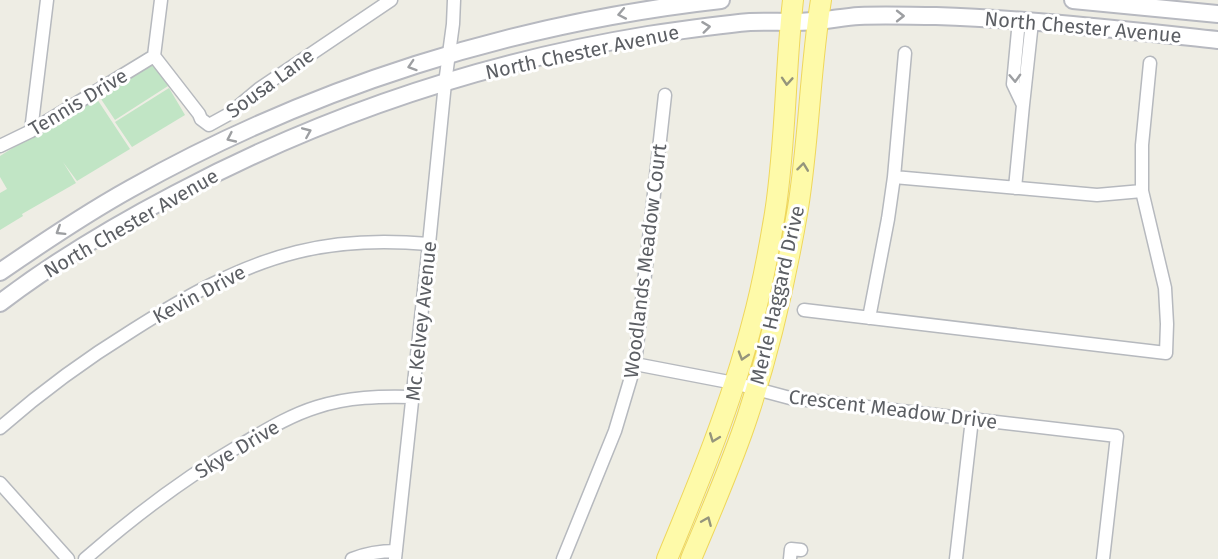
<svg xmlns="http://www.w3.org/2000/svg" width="1218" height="559" font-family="'Fira Sans',sans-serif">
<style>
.green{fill:#c1e5c5}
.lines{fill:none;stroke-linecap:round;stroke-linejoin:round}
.street-casing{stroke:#b6b9be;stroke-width:15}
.secondary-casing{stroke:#b7b9c0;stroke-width:20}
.primary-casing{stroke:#efd75c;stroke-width:22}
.street{stroke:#fff;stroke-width:12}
.secondary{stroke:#fff;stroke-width:16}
.primary{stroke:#fefaa9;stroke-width:20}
.oneway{stroke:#9d9fa2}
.oneway2{stroke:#95957c}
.labels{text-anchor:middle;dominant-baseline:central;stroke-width:6;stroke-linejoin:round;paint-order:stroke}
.street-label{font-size:20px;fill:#5c5f64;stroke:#fff}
</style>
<rect width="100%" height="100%" fill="#eeede4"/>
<path class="green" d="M 154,60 L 168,86 L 115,120 L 97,93 Z
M 169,88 L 185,115 L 132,147 L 115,122 Z
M 95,96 L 130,149 L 77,181 L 63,162 L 76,183 L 22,214 L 23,216 L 0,230 L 0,193 L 7,189 L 0,177 L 0,156 Z"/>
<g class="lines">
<g class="street-casing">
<path id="street" d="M 161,0 L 154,56 L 199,114 L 201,119 L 209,125 L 229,114 L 259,89 L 391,0
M 1019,20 L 1013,84 L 1023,105 L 1032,22
M 31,131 L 47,0
M 0,146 L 31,131 L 154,56
M 894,177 L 1097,195 L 1142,191
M 1015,188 L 1023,105
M 804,310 L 1166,353 L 1167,324 L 1165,288 L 1142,191 L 1142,145 L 1150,63
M 869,318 L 888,219 L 894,177 L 905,53
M 635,364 L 734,383 L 790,398 L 1117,436 L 1103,559
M 0,428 C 41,392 86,359 133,330 C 185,297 237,267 297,252 C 340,241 385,240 429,244
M 0,483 L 68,559
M 85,559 C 134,516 187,476 244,443 C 268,429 291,415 317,407 C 348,397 380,396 413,397
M 352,559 C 367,553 380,551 396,551
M 395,559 L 429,244 L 445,83 L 453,24 L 454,0
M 563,559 L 615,431 L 635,364 L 665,95
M 790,559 L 791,549 L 801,550
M 956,559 L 972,419"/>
</g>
<g class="secondary-casing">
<path id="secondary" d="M 1073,0 L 1218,14
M 0,272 C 42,243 85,214 130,189 C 311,87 514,23 721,0
M 0,303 C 55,261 114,226 175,194 C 322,116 483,62 648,35 C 682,30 716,25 750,22 C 771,21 793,23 814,21 C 829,20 844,17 859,16 C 885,15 911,16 936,16 C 1030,19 1124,30 1218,40"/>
</g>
<g class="primary-casing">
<path id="primary" d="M 667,559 C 699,482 731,405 752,324 C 762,288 769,250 775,213 C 786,142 785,71 793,0
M 691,559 C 711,511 732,464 748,415 C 770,348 786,278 798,208 C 809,139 810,69 821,0"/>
</g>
<use href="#street" class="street"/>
<use href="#secondary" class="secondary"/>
<use href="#primary" class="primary"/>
</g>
<defs><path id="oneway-chevron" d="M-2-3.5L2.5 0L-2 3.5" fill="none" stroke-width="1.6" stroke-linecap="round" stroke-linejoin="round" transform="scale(1.5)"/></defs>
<g class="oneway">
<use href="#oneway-chevron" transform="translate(622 14) rotate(169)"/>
<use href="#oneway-chevron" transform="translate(900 16)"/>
<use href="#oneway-chevron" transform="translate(706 27) rotate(-7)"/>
<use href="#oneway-chevron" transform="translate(412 66) rotate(162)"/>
<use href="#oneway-chevron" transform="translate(1015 78) rotate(88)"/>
<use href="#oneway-chevron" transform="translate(307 132) rotate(-23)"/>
<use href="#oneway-chevron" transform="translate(231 138) rotate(155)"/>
<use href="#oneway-chevron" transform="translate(60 231) rotate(148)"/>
</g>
<g class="oneway2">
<use href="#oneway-chevron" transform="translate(787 81) rotate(94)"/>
<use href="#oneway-chevron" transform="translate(803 167) rotate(-83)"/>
<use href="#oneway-chevron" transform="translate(743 356) rotate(107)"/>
<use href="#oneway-chevron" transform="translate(714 438) rotate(111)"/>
<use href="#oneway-chevron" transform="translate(707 521) rotate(-67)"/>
</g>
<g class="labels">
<g class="street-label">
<text transform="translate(1083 27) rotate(5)">North Chester Avenue</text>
<text transform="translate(582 52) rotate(-12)">North Chester Avenue</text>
<text transform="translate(270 83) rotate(-36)">Sousa Lane</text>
<text transform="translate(78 102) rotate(-31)">Tennis Drive</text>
<text transform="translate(131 223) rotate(-30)">North Chester Avenue</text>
<text transform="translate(645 261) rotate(-83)">Woodlands Meadow Court</text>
<text transform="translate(199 294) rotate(-28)">Kevin Drive</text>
<text transform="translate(777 295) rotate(-77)">Merle Haggard Drive</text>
<text transform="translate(421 321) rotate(-84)">Mc Kelvey Avenue</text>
<text transform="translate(893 409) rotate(7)">Crescent Meadow Drive</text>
<text transform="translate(237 449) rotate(-31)">Skye Drive</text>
</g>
</g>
</svg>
